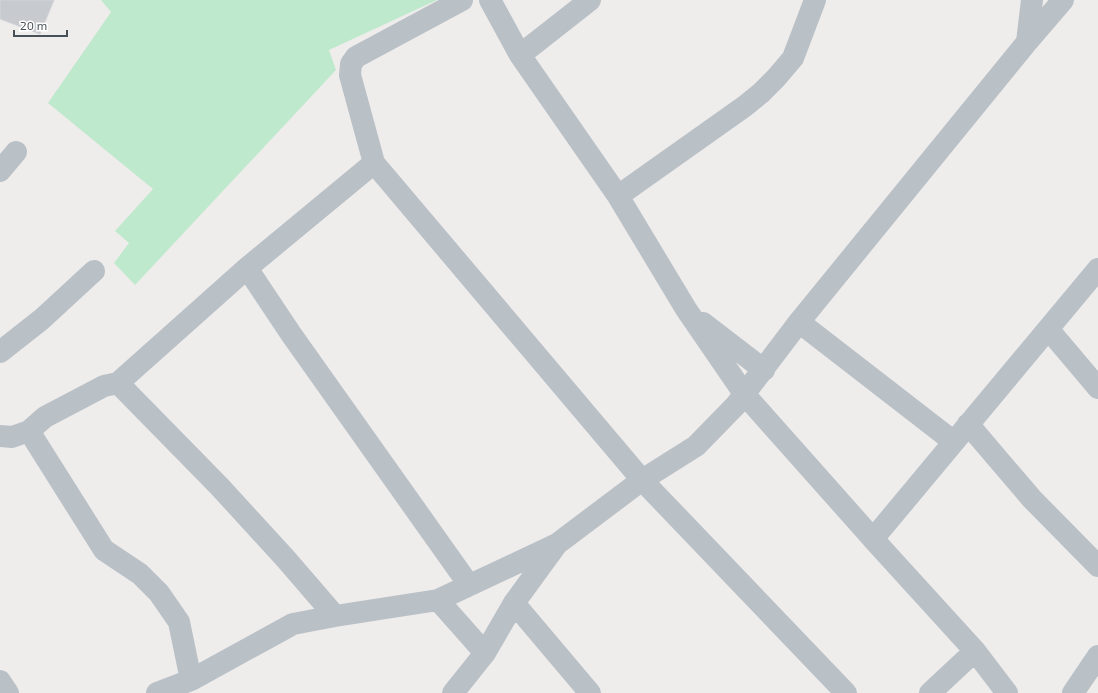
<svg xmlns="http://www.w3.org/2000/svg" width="1098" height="693" font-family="'Exo 2',sans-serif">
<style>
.green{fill:#bee9cc}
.building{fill:#c7cacf;stroke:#d1d3d7}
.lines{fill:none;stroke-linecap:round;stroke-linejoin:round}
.minor{stroke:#b9c1c7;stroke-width:22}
</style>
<rect width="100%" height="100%" fill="#efecec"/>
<path class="green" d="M 101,0 L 437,0 L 329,50 L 336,70 L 135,285 L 114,263 L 129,243 L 115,231 L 153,189 L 48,103 L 111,12 Z"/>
<path class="building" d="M 0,0 L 54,0 L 40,34 L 0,19 Z"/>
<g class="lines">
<path class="minor" d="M 462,0 L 356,57 L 351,64 L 350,75 L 374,163 L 642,480 L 846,693
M 490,0 L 520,55 L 618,196 L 686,309 L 745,395 L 873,539 L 1098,269
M 1027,42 L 1063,0
M 520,55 L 590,0
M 374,163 L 247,268 L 118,383 L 219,486 L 285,558 L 335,616 L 438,600 L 555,545
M 0,171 L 16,152
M 618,196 L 745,106 L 761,93 L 776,78 L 793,58 L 815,0
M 247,268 L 291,334 L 469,585
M 799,322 L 954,442
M 703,323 L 764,370
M 1049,330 L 1098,388
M 0,352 L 42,319 L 94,271
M 968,424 L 1032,499 L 1098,566
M 29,431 L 45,417 L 104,386 L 118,383
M 0,436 L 12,437 L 29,431 L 104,550 L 140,574 L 159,593 L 179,622 L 191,680
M 873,539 L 975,651 L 1007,693
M 438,600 L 485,653
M 514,603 L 590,693
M 0,681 L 8,693
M 157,693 L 191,680 L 293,624 L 335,616
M 453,693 L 485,653 L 514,603 L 557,544 L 642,480 L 696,446 L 736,405 L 799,322 L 1027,42 L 1032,0
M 930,693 L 975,651
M 1073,693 L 1098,656"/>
</g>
<path d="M14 30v6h53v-6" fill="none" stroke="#475157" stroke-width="2"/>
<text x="20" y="30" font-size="12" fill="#475157" stroke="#ffffff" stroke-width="3" paint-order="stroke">20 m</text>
</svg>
